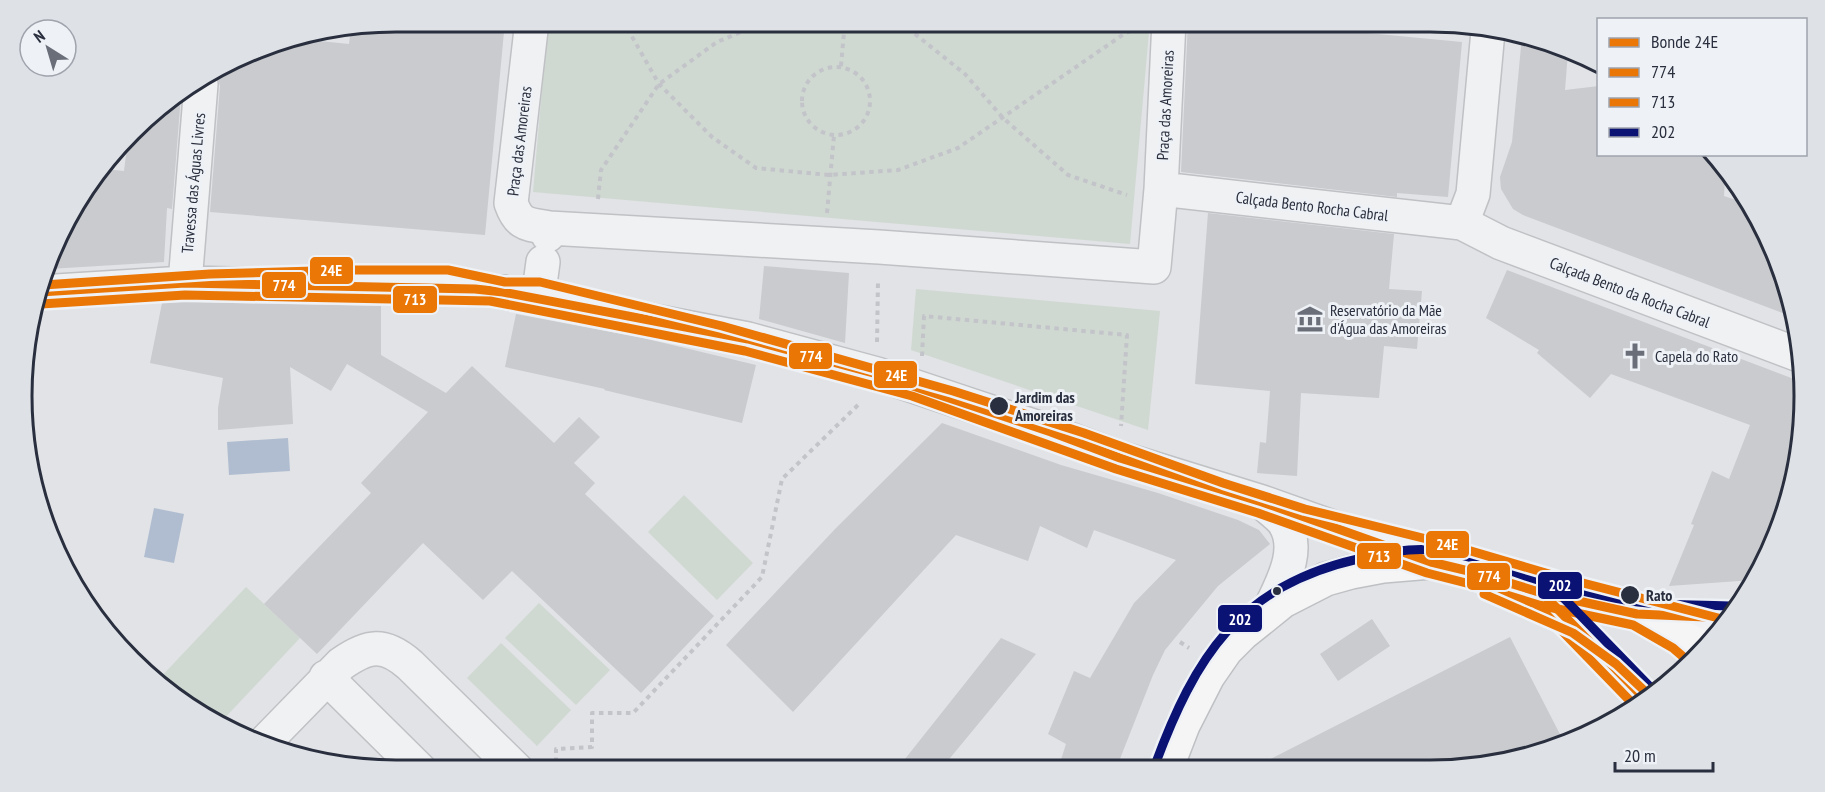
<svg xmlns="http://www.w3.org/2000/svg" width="1825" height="792" font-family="'PT Sans Narrow',sans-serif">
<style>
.green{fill:#d0d9d1}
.water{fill:#b0bdd0}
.building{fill:#c9cbce}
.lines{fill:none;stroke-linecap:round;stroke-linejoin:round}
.minor-casing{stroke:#bfc1c4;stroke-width:36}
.major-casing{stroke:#bec0c3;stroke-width:36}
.path{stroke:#c2c4c9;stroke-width:4;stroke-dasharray:4.5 4.5;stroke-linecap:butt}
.minor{stroke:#f0f1f2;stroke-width:33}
.major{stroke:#f5f5f6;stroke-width:33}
.bus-1-casing{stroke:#eef1f5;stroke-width:14}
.bus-2-casing{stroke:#eef1f5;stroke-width:14}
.bus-3-casing{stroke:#eef1f5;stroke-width:14}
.bus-1{stroke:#ea7606;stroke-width:9}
.bus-2{stroke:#ea7606;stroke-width:9}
.bus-3{stroke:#0a1274;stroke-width:9}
.tram-1-casing{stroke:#eef1f5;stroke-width:14}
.tram-1{stroke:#ea7706;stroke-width:9}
.stop-dot{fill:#292f3e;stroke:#eef1f5;stroke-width:2}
.labels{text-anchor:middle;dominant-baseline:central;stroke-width:6;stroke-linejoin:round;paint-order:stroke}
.street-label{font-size:16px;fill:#292f3e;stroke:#eef1f5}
.poi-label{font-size:16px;fill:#292f3e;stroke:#eef1f5;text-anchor:start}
.stop-label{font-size:16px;font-weight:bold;fill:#292f3e;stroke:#eef1f5;text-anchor:start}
.rim{fill:none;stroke:#292f3e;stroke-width:3}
.line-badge{stroke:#eef1f5;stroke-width:2}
.badge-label{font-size:16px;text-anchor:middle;font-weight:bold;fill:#fff}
</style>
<rect width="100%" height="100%" fill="#e1e3e6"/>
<path class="green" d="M 548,21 L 1150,21 L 1130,244 L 533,192 Z
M 916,289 L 1160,311 L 1148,430 L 911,350 Z
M 684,495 L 753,563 L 717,600 L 648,532 Z
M 246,587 L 300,638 L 221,722 L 167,693 L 157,681 Z
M 539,603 L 610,670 L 576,705 L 505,638 Z
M 501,643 L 571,710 L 537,746 L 467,678 Z"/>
<path class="water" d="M 288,438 L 290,471 L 229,475 L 227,442 Z
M 154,508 L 184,514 L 174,563 L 144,557 Z"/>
<path class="building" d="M 396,21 L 505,21 L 485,235 L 210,212 L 220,86 L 217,75 L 275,41 L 290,38 L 349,44 L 351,28 Z
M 1188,21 L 1241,21 L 1462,42 L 1448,197 L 1397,193 L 1397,197 L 1181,172 Z
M 1522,36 L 1550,41 L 1568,52 L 1565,90 L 1599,86 L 1599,154 L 1707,154 L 1725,178 L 1724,196 L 1745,203 L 1765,230 L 1788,315 L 1523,215 L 1513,209 L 1501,189 L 1500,177 L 1512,142 Z
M 181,95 L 172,209 L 167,208 L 164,262 L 49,269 L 71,208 L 104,169 L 124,171 L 128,140 L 149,114 Z
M 1208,213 L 1394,234 L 1389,289 L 1422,291 L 1417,349 L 1384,346 L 1379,398 L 1301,393 L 1297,476 L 1257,473 L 1260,442 L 1266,443 L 1270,391 L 1195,384 Z
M 764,266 L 849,273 L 845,343 L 759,319 Z
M 1507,270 L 1802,382 L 1784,517 L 1753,580 L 1669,586 L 1694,525 L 1691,524 L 1712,471 L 1729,479 L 1750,425 L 1611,374 L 1590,398 L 1537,353 L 1539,350 L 1486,318 Z
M 185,302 L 381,306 L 381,355 L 446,393 L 472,366 L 554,443 L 579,417 L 600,437 L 574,463 L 595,483 L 585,494 L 714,616 L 641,693 L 512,571 L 483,600 L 423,543 L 317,654 L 264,604 L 371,493 L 361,483 L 428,412 L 347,364 L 331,391 L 290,367 L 293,424 L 218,430 L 218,408 L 223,378 L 150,363 L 162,303 Z
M 516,314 L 643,338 L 756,365 L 742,423 L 604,390 L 605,389 L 505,367 Z
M 942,423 L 1061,465 L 1158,493 L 1238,520 L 1259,530 L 1270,544 L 1218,586 L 1165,650 L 1153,675 L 1116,769 L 1058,769 L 1066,744 L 1048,734 L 1074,671 L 1090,678 L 1134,603 L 1176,560 L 1094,530 L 1087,548 L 1040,526 L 1028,561 L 956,535 L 793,712 L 726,645 L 836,528 Z
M 1372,619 L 1390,646 L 1338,681 L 1320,654 Z
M 1510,637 L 1565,744 L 1478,768 L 1253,768 Z
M 1001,638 L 1036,654 L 941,769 L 897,769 Z"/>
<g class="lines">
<g class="minor-casing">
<path id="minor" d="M 532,21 L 511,203 C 519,226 528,224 549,228 L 548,235
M 1161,189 L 1462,223 L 1501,243 L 1799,355
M 1462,223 L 1473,194 L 1488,31
M 549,228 L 879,247 L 1154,267 L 1161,189 L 1169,21
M 185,283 L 201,84
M 40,292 L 185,283 L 475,289
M 503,292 L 748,339 L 877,374 L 1051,432 L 1120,458 L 1262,502 L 1431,562
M 538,299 L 543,262
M 1262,502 C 1268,508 1277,514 1283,521 C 1303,549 1281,585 1269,611
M 1637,614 L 1728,618
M 326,677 L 421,771
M 263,744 L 341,664 C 368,645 384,642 410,665 L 518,771"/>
</g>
<g class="major-casing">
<path id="major" d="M 1542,593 L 1646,700
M 1166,769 L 1183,725 L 1208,676 L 1226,650 L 1242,634 L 1283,601 L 1326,579 L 1351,572 L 1383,566 L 1431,562 L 1477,573 L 1542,593 L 1637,614 L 1701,647"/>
</g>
<path class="path" d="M 623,21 L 659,84 L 712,137 L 756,168 L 829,175 L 898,170 L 958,148 L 1124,34 L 1137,28
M 863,21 L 910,30 L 965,74 L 1003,118 L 1068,175 L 1127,195
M 841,66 L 845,21
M802 101a34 34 0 1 1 68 0a34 34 0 1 1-68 0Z
M 598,199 L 601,170 L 659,84 L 717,42 L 767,21
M 827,213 L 834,135
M 877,342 L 878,281
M 922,356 L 924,316 L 1127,335 L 1121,426
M 1180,642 L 1189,648
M 556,771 L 556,749 L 592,747 L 592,713 L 633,713 L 762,577 L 782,479 L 859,404"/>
<use href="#minor" class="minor"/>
<use href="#major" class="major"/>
<g class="bus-1-casing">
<path id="bus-1" d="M 40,292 L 185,283 L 475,289 L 503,292 L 748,339 L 877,374 L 1051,432 L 1120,458 L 1262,502 L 1431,562 L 1477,573 L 1542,593 L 1637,614 L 1728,618
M 1535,591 L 1542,593 L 1646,700"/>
</g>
<g class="bus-2-casing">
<path id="bus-2" d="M 41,304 L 185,295 L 490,301 L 745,351 L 912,396 L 1116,469 L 1258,513 L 1427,573 L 1474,585 L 1539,605 L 1633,625 L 1673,648 L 1688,661
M 1532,603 L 1536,604 L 1635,706"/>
</g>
<g class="bus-3-casing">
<path id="bus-3" d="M 1538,579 L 1551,585 L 1655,692
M 1155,765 C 1195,657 1239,586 1358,559 C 1381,554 1408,548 1430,550 C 1472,553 1509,573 1549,583 C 1578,590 1608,598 1638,602 C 1668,606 1698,604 1729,606"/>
</g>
<use href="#bus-1" class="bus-1"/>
<use href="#bus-2" class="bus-2"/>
<use href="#bus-3" class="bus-3"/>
<g class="tram-1-casing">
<path id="tram-1" d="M 43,285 L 210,274 L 349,270 L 448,270 L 505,282 L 540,282 L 722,326 L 953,391 L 1084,433 L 1223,483 L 1305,509 L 1447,544 L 1556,576 L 1726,620
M 1484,594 L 1573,633 L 1616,664 L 1651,697"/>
</g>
<use href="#tram-1" class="tram-1"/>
</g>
<defs>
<g id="museum-bare" transform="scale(2.07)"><path d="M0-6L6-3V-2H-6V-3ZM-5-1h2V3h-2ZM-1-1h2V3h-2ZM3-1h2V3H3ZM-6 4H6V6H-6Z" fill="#696e79" stroke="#eef1f5" stroke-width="2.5" paint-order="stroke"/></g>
<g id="church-bare" transform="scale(2.07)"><path d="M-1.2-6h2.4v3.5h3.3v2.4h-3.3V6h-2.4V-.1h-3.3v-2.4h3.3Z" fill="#696e79" stroke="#eef1f5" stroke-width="2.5" paint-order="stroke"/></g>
</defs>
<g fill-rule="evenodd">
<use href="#museum-bare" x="1310" y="319"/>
<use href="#church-bare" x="1635" y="356"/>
</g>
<g class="stop-dot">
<circle cx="999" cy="406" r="10"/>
<circle cx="1277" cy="591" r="5"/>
<circle cx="1630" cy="595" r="10"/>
</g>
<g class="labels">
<g class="street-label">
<text transform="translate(1165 105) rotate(-87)">Praça das Amoreiras</text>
<text transform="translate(519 141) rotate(-83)">Praça das Amoreiras</text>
<text transform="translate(193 183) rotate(-85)">Travessa das Águas Livres</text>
<text transform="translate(1312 206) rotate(7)">Calçada Bento Rocha Cabral</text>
<text transform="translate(1630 292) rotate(21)">Calçada Bento da Rocha Cabral</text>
</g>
<g class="poi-label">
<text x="1330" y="310">Reservatório da Mãe<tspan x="1330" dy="18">d'Água das Amoreiras</tspan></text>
<text x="1655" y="356">Capela do Rato</text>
</g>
<g class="stop-label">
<text x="1015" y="397">Jardim das<tspan x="1015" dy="18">Amoreiras</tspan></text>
<text x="1646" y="595">Rato</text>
</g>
</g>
<path d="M0 0H1825V792H0ZM396 32H1430A364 364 0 0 1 1794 396V396A364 364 0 0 1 1430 760H396A364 364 0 0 1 32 396V396A364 364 0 0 1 396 32Z" fill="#dee1e6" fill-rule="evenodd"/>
<path class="rim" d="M396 32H1430A364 364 0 0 1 1794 396V396A364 364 0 0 1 1430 760H396A364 364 0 0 1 32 396V396A364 364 0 0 1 396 32Z"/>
<g class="line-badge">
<rect x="309" y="256" width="45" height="29" rx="6" fill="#ea7706"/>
<rect x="261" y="271" width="46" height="28" rx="6" fill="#ea7606"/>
<rect x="392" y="285" width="46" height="29" rx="6" fill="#ea7606"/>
<rect x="788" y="342" width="45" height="28" rx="6" fill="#ea7606"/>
<rect x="873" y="360" width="45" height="29" rx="6" fill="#ea7706"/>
<rect x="1425" y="530" width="45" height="29" rx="6" fill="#ea7706"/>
<rect x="1356" y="542" width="46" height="28" rx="6" fill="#ea7606"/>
<rect x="1466" y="562" width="45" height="29" rx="6" fill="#ea7606"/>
<rect x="1537" y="571" width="46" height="29" rx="6" fill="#0a1274"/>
<rect x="1217" y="604" width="46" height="29" rx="6" fill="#0a1274"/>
</g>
<g class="badge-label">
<text x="331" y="276">24E</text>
<text x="284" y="291">774</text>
<text x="415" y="305">713</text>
<text x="811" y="362">774</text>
<text x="896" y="381">24E</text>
<text x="1447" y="550">24E</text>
<text x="1379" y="562">713</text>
<text x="1489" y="582">774</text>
<text x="1560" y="591">202</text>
<text x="1240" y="625">202</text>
</g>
<rect x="1597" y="18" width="210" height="138" fill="#eef1f5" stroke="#9fa3ac" stroke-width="1.5"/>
<rect x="1609" y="38" width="30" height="9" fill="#ea7706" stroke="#9fa3ac" stroke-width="1.5"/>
<text x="1651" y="48" font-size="18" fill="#292f3e">Bonde 24E</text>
<rect x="1609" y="68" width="30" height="9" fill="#ea7606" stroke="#9fa3ac" stroke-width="1.5"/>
<text x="1651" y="78" font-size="18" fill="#292f3e">774</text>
<rect x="1609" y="98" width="30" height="9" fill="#ea7606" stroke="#9fa3ac" stroke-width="1.5"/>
<text x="1651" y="108" font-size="18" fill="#292f3e">713</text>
<rect x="1609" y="128" width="30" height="9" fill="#0a1274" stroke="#9fa3ac" stroke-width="1.5"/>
<text x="1651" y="138" font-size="18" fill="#292f3e">202</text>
<g transform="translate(48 48) rotate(323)"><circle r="28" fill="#eef1f5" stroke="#9fa3ac" stroke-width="1.5"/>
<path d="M0-4.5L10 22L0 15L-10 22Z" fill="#696e79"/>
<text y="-9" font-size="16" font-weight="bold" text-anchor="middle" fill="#292f3e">N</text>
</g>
<path d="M1615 762v9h98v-9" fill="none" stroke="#292f3e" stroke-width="3"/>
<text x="1624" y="762" font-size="18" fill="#292f3e" stroke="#eef1f5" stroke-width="4.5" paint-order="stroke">20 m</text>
</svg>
